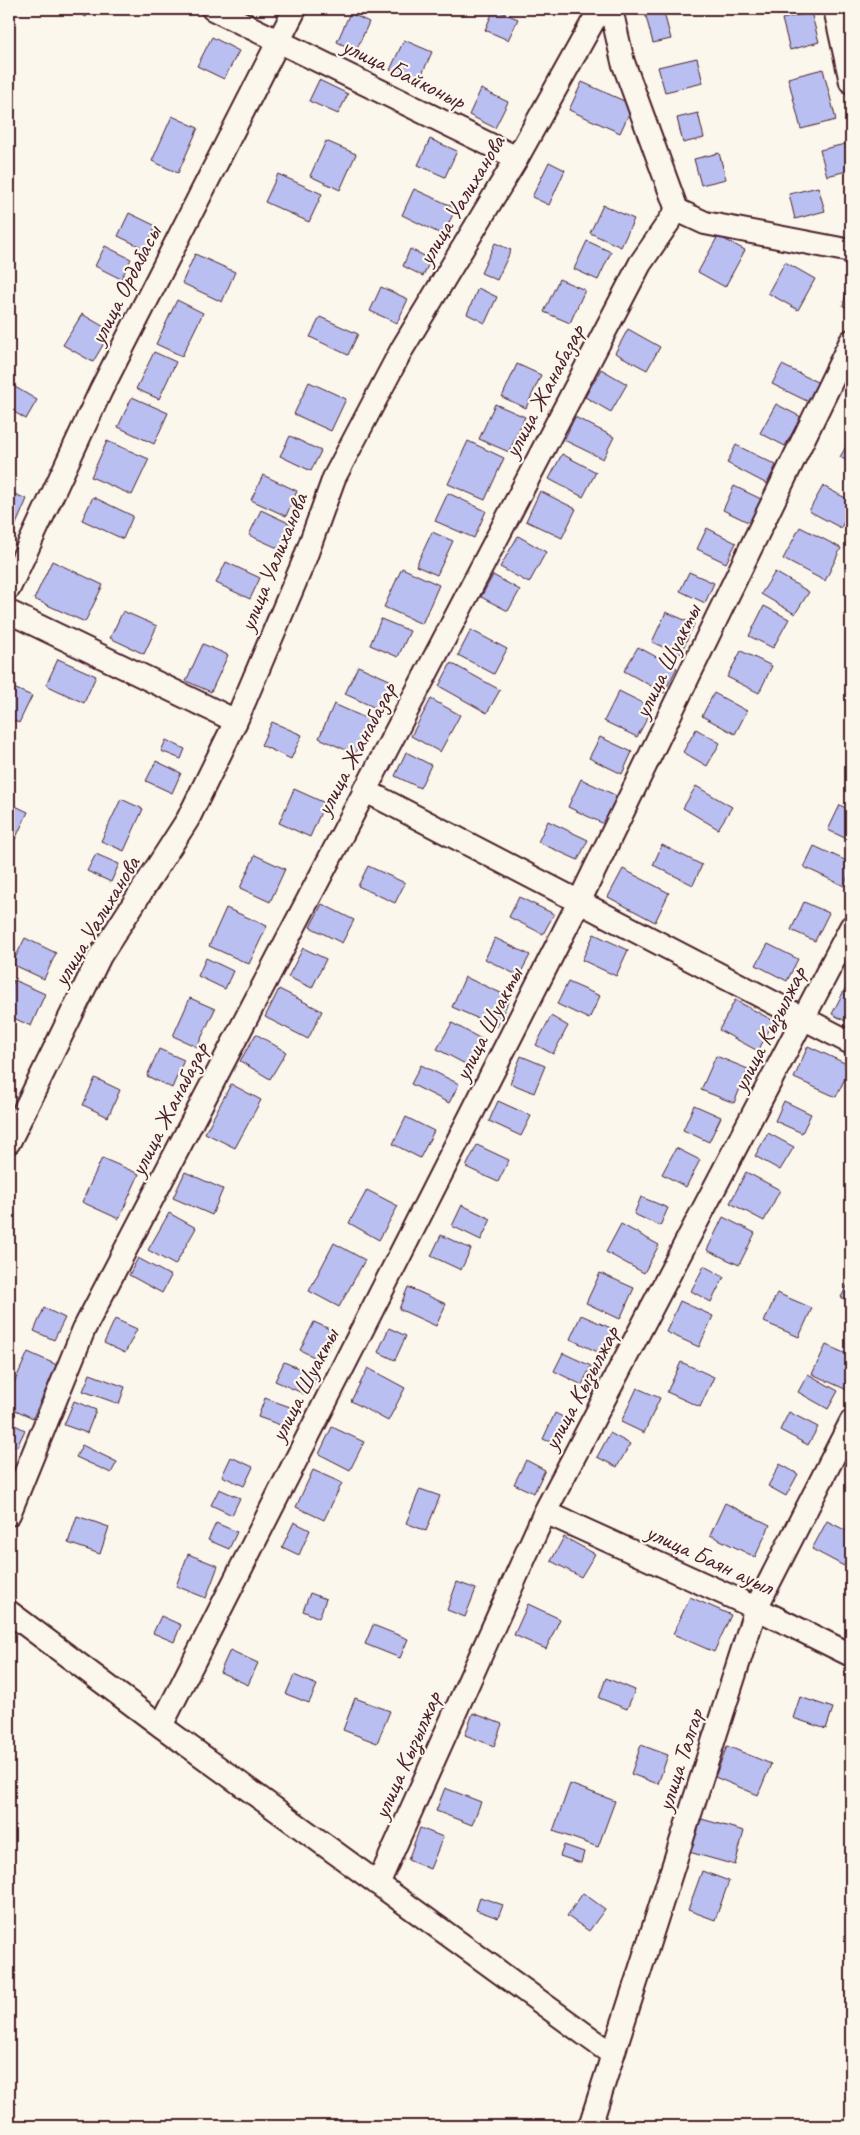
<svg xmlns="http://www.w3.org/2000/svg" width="860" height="2135" font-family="Caveat,sans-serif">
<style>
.building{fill:#b9bff1;stroke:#4a1f2b}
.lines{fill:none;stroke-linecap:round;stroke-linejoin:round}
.street-casing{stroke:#4a1f2b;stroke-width:26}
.street{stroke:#fbf7ec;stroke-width:22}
.labels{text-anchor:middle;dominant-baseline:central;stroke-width:4.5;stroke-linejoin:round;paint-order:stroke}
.street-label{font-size:24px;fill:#4a1f2b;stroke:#fbf7ec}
</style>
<rect width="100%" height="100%" fill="#fbf7ec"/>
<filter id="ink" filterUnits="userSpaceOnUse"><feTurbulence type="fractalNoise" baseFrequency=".02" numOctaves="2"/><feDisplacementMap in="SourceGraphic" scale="10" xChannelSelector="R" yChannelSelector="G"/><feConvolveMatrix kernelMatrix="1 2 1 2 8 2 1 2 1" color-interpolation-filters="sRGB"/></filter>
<g filter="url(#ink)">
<path class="building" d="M 70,9 L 90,9 L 86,17 Z
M 494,9 L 518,19 L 508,40 L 485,30 Z
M 644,9 L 663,9 L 671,39 L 653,43 Z
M 811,12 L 819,42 L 790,50 L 782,19 Z
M 350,13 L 369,22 L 356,51 L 337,42 Z
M 212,37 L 239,51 L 224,79 L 197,66 Z
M 404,40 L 432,52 L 418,83 L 390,70 Z
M 697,58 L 703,83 L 665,92 L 658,67 Z
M 823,69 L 836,120 L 801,129 L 788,78 Z
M 319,80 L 348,94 L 338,114 L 309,101 Z
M 582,82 L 633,105 L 620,133 L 569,110 Z
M 481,89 L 508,102 L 495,128 L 469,115 Z
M 698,113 L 704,138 L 683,143 L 677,118 Z
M 172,116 L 198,128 L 178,173 L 152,161 Z
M 430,139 L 457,151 L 445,177 L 418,165 Z
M 326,141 L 356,154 L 340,190 L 310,176 Z
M 845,144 L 851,170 L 827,176 L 820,150 Z
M 719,153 L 726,179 L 701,185 L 694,159 Z
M 549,162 L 565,170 L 549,205 L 532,197 Z
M 278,174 L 322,194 L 309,222 L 265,202 Z
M 818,187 L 825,211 L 795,219 L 789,194 Z
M 414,189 L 456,208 L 443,235 L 402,215 Z
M 603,205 L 634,219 L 621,247 L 590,233 Z
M 129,213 L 156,226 L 145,249 L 118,236 Z
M 718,236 L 745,250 L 725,287 L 698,272 Z
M 587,241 L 611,252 L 598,280 L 574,269 Z
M 495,243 L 511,250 L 497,280 L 481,273 Z
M 105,246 L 131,259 L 121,279 L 95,266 Z
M 410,249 L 431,259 L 423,276 L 403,266 Z
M 195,254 L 235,272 L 222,302 L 182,283 Z
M 785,262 L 815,279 L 798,310 L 768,293 Z
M 851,274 L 851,308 L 843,306 Z
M 559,279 L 585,290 L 570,323 L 544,312 Z
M 381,287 L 408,299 L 397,323 L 370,311 Z
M 478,288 L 497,297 L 485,323 L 467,314 Z
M 177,300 L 203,313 L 182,356 L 156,344 Z
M 82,314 L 111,331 L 93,362 L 63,345 Z
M 320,317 L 358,334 L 348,355 L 310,337 Z
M 628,329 L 660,347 L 647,370 L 615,353 Z
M 154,352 L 176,362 L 159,399 L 136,389 Z
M 517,364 L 541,375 L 526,408 L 502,397 Z
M 782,365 L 821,384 L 811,403 L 772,384 Z
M 601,369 L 627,384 L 611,412 L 585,397 Z
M 309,382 L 346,399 L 331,431 L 294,414 Z
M 10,384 L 37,400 L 26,419 L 9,409 Z
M 132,397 L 168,413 L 154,444 L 118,427 Z
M 495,404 L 525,417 L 509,452 L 479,439 Z
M 776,404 L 801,417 L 785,446 L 760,433 Z
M 575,417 L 614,437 L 603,459 L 564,440 Z
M 290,436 L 321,451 L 311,471 L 280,456 Z
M 851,438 L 851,463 L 840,457 Z
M 107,441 L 149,459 L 132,495 L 91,477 Z
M 468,441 L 504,458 L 485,500 L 448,484 Z
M 736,445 L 776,465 L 767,484 L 727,463 Z
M 562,454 L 596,472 L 583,497 L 549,479 Z
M 263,475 L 297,491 L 286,516 L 251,500 Z
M 734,486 L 761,499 L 750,523 L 723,510 Z
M 823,486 L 851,501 L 851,508 L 841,528 L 809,511 Z
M 540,491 L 576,509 L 562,538 L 526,521 Z
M 9,492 L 27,499 L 14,529 L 9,527 Z
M 448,493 L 486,511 L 474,538 L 435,521 Z
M 93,497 L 133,516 L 123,539 L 82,520 Z
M 261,510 L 295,526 L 284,551 L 249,535 Z
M 800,527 L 841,548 L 825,581 L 783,559 Z
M 707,528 L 736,543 L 726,563 L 697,549 Z
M 432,532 L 453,541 L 437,575 L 416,566 Z
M 518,536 L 546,552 L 529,583 L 500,567 Z
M 52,561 L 103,585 L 85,622 L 34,599 Z
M 226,562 L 260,578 L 250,599 L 216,583 Z
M 402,568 L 439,585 L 422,624 L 384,607 Z
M 689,572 L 714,583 L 705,603 L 680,591 Z
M 775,572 L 809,592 L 795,614 L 761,594 Z
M 493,575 L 520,590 L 508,611 L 481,597 Z
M 764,606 L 789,619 L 773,648 L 749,636 Z
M 123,611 L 157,626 L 144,654 L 110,638 Z
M 666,612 L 694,624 L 680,655 L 652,642 Z
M 381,619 L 410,631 L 398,657 L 370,645 Z
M 471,630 L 507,649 L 494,674 L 458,655 Z
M 203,644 L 228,655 L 211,692 L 186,681 Z
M 638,647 L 677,668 L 664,693 L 624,671 Z
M 741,651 L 772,666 L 759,693 L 727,677 Z
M 58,659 L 96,676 L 84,703 L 46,685 Z
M 451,663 L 500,690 L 487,713 L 439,686 Z
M 358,666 L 394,682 L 380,710 L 345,694 Z
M 9,686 L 32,696 L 19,723 L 9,718 Z
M 619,691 L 653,708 L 637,737 L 604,721 Z
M 714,693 L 747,711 L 735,734 L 702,716 Z
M 431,699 L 460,715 L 440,752 L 411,736 Z
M 334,704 L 370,720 L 355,754 L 319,738 Z
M 272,722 L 302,735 L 291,759 L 261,745 Z
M 696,729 L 720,743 L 707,766 L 683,752 Z
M 600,737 L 632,752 L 622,774 L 589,758 Z
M 166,740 L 185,749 L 181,759 L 161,751 Z
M 406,752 L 431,765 L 420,788 L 395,776 Z
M 156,761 L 181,773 L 172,793 L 146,781 Z
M 581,779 L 617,796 L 604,824 L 568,807 Z
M 696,786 L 732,807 L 718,829 L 683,808 Z
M 294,789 L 325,803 L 310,837 L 279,823 Z
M 121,799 L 143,809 L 124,851 L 101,841 Z
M 9,803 L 28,812 L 12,846 L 9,844 Z
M 840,805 L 851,811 L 851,841 L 828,830 Z
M 548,821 L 588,840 L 578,860 L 538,842 Z
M 662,845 L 702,865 L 693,885 L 653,865 Z
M 814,846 L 851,863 L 851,869 L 844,886 L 804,867 Z
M 96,854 L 119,864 L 111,882 L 87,871 Z
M 255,855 L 285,869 L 270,902 L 240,888 Z
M 368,866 L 405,883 L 395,903 L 358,886 Z
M 623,869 L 669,893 L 655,922 L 608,897 Z
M 519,897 L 554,914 L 543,934 L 509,917 Z
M 804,902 L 829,913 L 815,941 L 791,930 Z
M 322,904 L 354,920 L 342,943 L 310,927 Z
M 226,908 L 267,926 L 249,964 L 209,946 Z
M 594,934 L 628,950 L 616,976 L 582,960 Z
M 25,938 L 56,953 L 44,979 L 12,964 Z
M 495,938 L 530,955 L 519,976 L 485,959 Z
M 768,944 L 798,959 L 787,981 L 756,965 Z
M 303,948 L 326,959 L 312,988 L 288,977 Z
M 206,958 L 233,971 L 225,989 L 198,976 Z
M 465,977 L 510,997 L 497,1027 L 452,1007 Z
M 851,977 L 851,1024 L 832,1014 Z
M 14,980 L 45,994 L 31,1026 L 9,1016 L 9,991 Z
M 568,982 L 600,996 L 589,1019 L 557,1004 Z
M 279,989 L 322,1011 L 308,1039 L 265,1017 Z
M 190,998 L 215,1009 L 197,1047 L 173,1036 Z
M 735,1000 L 774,1021 L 758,1051 L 719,1030 Z
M 551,1016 L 568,1026 L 553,1054 L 536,1045 Z
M 452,1023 L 485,1041 L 471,1067 L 437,1049 Z
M 256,1034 L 286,1052 L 270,1079 L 240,1061 Z
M 808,1046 L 851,1066 L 836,1097 L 794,1078 Z
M 159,1049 L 184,1060 L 172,1088 L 147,1076 Z
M 521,1056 L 545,1066 L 534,1093 L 510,1083 Z
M 716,1056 L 748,1069 L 734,1103 L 701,1090 Z
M 421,1065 L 459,1084 L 449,1103 L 411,1084 Z
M 95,1078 L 120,1090 L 108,1117 L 83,1105 Z
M 231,1084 L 261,1100 L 235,1148 L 205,1133 Z
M 498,1101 L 531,1116 L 521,1136 L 489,1121 Z
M 784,1101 L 811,1114 L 802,1133 L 775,1121 Z
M 694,1105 L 721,1117 L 709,1142 L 683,1130 Z
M 406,1117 L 434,1131 L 420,1158 L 393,1144 Z
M 768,1133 L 794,1147 L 780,1170 L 755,1156 Z
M 477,1145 L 509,1160 L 498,1182 L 466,1167 Z
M 676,1148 L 700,1160 L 686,1187 L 662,1174 Z
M 102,1158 L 139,1174 L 119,1219 L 82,1202 Z
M 185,1172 L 223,1189 L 212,1215 L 173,1198 Z
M 746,1172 L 780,1190 L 764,1221 L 730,1203 Z
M 367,1190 L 398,1206 L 379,1240 L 349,1223 Z
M 641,1197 L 668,1208 L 660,1226 L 634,1214 Z
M 462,1205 L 491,1219 L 481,1240 L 452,1226 Z
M 169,1213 L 196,1228 L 175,1265 L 148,1250 Z
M 723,1217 L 755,1233 L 739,1265 L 707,1250 Z
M 621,1224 L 659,1245 L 644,1273 L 606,1252 Z
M 441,1235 L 471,1249 L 461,1270 L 431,1256 Z
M 334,1243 L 365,1260 L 339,1307 L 309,1291 Z
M 138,1258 L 171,1276 L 162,1293 L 129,1275 Z
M 704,1266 L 724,1277 L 711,1302 L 691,1291 Z
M 600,1273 L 634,1288 L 620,1319 L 586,1303 Z
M 851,1279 L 851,1303 L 841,1297 Z
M 408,1287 L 446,1304 L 436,1326 L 399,1309 Z
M 777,1293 L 812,1308 L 799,1337 L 764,1322 Z
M 680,1301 L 713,1316 L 699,1347 L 666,1332 Z
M 44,1308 L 65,1318 L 54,1340 L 34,1331 Z
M 581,1315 L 613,1329 L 602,1354 L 570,1339 Z
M 115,1319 L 137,1329 L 125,1353 L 104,1343 Z
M 314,1322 L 336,1332 L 322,1361 L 300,1350 Z
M 389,1328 L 406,1336 L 395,1360 L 378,1352 Z
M 826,1345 L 851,1356 L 851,1381 L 847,1390 L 812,1374 Z
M 28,1352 L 57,1365 L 33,1418 L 9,1407 L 9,1394 Z
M 563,1353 L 591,1366 L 582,1385 L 554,1371 Z
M 284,1362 L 317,1376 L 309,1396 L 275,1381 Z
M 681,1362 L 714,1377 L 700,1407 L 667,1392 Z
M 368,1368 L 405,1388 L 388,1421 L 351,1401 Z
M 90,1374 L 125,1387 L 119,1404 L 83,1391 Z
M 808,1374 L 838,1391 L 828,1409 L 798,1392 Z
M 637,1388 L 660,1398 L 644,1433 L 621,1422 Z
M 265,1398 L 293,1408 L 286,1427 L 258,1417 Z
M 74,1401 L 96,1410 L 87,1433 L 64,1425 Z
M 789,1412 L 818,1427 L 808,1445 L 780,1430 Z
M 555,1413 L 569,1420 L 557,1445 L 543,1439 Z
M 9,1422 L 25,1430 L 17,1447 L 9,1444 Z
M 332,1427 L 364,1442 L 350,1470 L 319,1454 Z
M 610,1433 L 630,1444 L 617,1467 L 597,1457 Z
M 82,1445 L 117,1462 L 111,1473 L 76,1457 Z
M 231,1457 L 253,1467 L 244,1486 L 222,1476 Z
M 526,1460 L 545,1470 L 534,1493 L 514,1484 Z
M 780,1464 L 798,1474 L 786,1496 L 768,1486 Z
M 313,1470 L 342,1483 L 324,1520 L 296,1507 Z
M 219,1489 L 240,1498 L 232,1515 L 211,1505 Z
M 420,1489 L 440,1496 L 426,1531 L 406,1523 Z
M 725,1503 L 770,1525 L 755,1557 L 710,1535 Z
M 77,1516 L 109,1527 L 100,1554 L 68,1543 Z
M 827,1521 L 851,1533 L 851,1553 L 844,1566 L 812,1549 Z
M 294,1522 L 310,1530 L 299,1555 L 282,1547 Z
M 216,1523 L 237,1532 L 229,1549 L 208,1540 Z
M 564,1537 L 595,1554 L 581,1577 L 551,1561 Z
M 188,1554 L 218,1566 L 206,1598 L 176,1586 Z
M 457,1582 L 476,1589 L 465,1617 L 447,1610 Z
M 310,1593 L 326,1599 L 319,1618 L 303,1611 Z
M 690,1597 L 731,1615 L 714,1652 L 673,1634 Z
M 528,1604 L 560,1619 L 546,1649 L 514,1635 Z
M 161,1616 L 181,1625 L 174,1642 L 153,1633 Z
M 373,1625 L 408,1639 L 400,1658 L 365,1644 Z
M 230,1650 L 258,1663 L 248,1685 L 220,1672 Z
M 294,1675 L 317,1685 L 309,1703 L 286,1694 Z
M 606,1678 L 635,1690 L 627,1709 L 599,1698 Z
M 800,1697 L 833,1708 L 826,1729 L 793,1718 Z
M 355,1698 L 390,1711 L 377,1743 L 343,1730 Z
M 473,1713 L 502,1724 L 494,1746 L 465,1735 Z
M 641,1745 L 668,1755 L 658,1784 L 631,1774 Z
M 727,1746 L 771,1764 L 758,1795 L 715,1777 Z
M 570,1784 L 615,1801 L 598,1847 L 553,1831 Z
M 445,1788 L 481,1802 L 472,1825 L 436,1811 Z
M 698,1818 L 744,1831 L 735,1865 L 689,1852 Z
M 420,1828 L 443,1837 L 430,1869 L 408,1860 Z
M 564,1845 L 584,1852 L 581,1863 L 560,1856 Z
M 702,1871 L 729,1881 L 715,1920 L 688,1910 Z
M 583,1893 L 605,1909 L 589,1931 L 567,1916 Z
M 480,1897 L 503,1905 L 498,1918 L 476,1910 Z"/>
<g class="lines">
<g class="street-casing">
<path id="street" d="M 213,9 L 517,158
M 835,9 L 851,82
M 677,210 L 705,223 L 851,251
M 9,588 L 101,390 L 295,9
M 9,612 L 236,721
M 364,790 L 851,1043
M 9,1142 L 100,956 L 188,819 L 236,721 L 304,561 L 334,478 L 402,349 L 517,158 L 600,9
M 545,1512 L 756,1608 L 851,1655
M 9,1514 L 84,1329 L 640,264 L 677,210 L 623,62 L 611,9
M 9,1612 L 161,1726 L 612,2054
M 161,1726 L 579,902 L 851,341
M 378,1884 L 545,1512 L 851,927
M 590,2126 L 756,1608 L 851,1422"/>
</g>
<use href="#street" class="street"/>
</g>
</g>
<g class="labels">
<g class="street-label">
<text transform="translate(404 73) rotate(26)">улица Байконыр</text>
<text transform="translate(461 200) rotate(-59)">улица Уалиханова</text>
<text transform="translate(125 285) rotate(-63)">улица Ордабасы</text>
<text transform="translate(544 391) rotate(-62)">улица Жанабазар</text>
<text transform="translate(273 562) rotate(-68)">улица Уалиханова</text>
<text transform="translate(667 661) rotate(-64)">улица Шуакты</text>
<text transform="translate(356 749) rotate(-62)">улица Жанабазар</text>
<text transform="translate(96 921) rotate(-59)">улица Уалиханова</text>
<text transform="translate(488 1024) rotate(-63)">улица Шуакты</text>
<text transform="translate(769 1029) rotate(-63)">улица Кызылжар</text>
<text transform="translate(169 1109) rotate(-63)">улица Жанабазар</text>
<text transform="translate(304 1385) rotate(-63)">улица Шуакты</text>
<text transform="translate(581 1388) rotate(-62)">улица Кызылжар</text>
<text transform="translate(710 1559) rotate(25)">улица Баян ауыл</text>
<text transform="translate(407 1755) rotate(-66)">улица Кызылжар</text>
<text transform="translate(680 1760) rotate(-72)">улица Талгар</text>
</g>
</g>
<rect width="860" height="2135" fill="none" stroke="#fbf7ec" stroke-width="30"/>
<rect x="15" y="15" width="830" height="2105" fill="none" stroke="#4a1f2b" stroke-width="2" filter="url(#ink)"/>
</svg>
